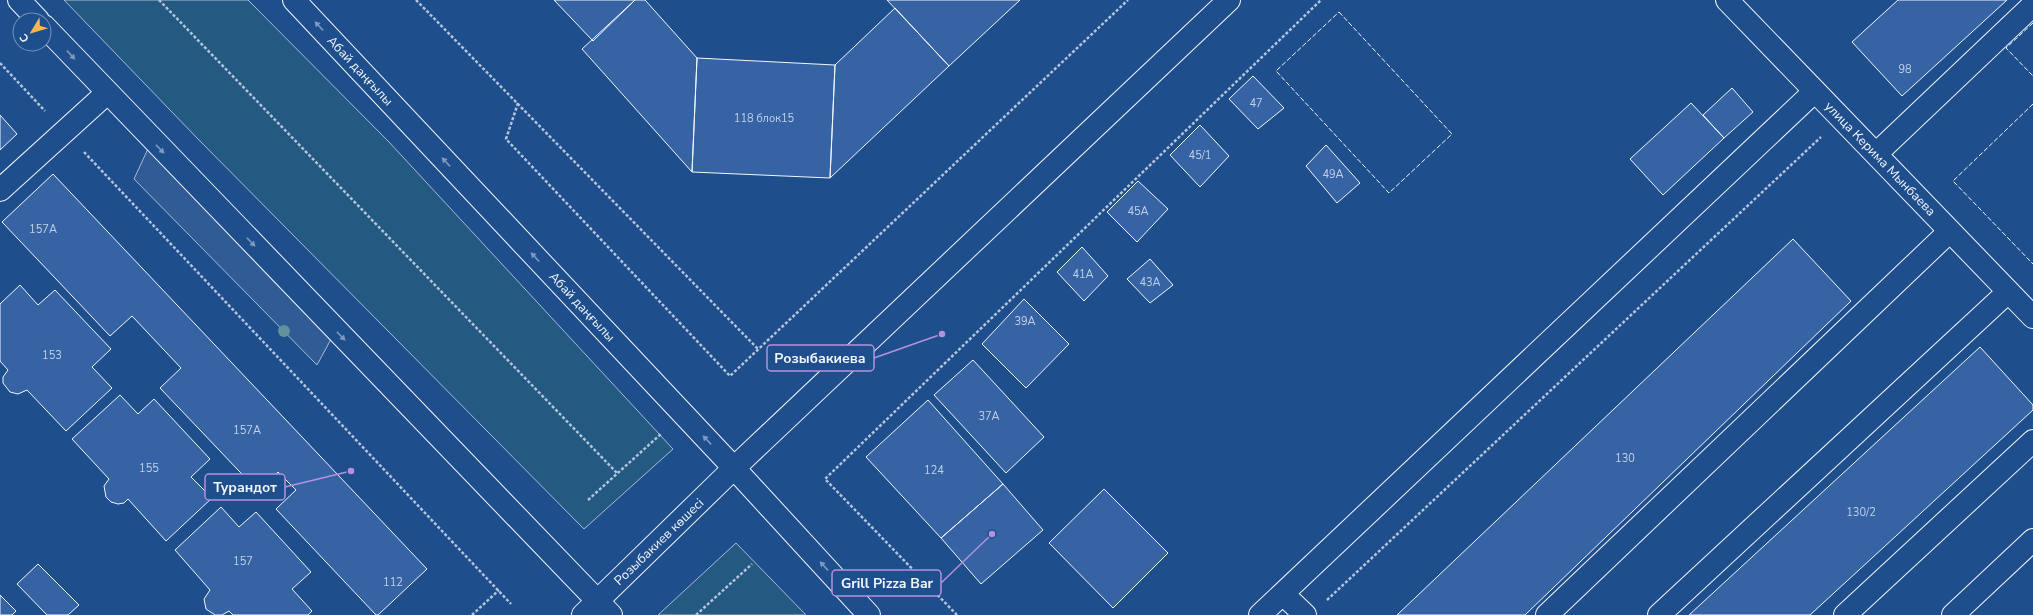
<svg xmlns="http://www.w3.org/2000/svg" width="2033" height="615" font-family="'Nunito Sans',sans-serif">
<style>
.green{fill:#245a82;stroke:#a8bbd7}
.parking{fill:#305b95;stroke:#a8bbd7}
.building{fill:#3563a3;stroke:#f2f6ff}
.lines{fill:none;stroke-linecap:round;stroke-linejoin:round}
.minor-casing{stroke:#f2f6ff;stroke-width:24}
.major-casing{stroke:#f2f6ff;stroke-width:24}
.path{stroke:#b3c4dc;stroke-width:2.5;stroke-dasharray:3 2;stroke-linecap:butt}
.minor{stroke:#1f4e8c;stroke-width:22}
.major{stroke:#1f4e8c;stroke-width:22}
.fence{stroke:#f2f6ff;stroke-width:1;stroke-dasharray:5 2;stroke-linecap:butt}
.tree{fill:#61919a}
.oneway{fill:#7e9ac0}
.labels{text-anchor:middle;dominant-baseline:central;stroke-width:3;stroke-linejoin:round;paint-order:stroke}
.number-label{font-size:11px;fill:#c3d1e8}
.street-label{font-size:13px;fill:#f2f6ff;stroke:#1f4e8c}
.leader{fill:none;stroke:#b691df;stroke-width:1.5}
.callout-dot{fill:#b691df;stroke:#1f4e8c;stroke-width:1.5}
.callout{fill:#1f4e8c;stroke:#b691df;stroke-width:1.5}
.callout-label{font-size:14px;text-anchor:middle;font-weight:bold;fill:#f2f6ff}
</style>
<rect width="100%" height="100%" fill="#1f4e8c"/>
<path class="green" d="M 64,0 L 248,0 L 389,142 L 673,449 L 584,529 L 197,138 Z
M 736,543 L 806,615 L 658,615 Z"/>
<path class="parking" d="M 152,140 L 336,330 L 317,365 L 134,179 Z"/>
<path class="building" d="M 554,0 L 635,0 L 593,41 Z
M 635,0 L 645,0 L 697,58 L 692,172 L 582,49 Z
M 887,0 L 1020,0 L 949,66 Z
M 1898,0 L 2007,0 L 1902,96 L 1852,42 Z
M 895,8 L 949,66 L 830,178 L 835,65 Z
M 697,58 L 835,65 L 830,178 L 692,172 Z
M 1253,76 L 1284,108 L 1258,129 L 1229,99 Z
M 1732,88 L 1753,112 L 1724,138 L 1703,115 Z
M 1691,103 L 1724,138 L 1663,195 L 1630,159 Z
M 0,115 L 17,134 L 0,150 Z
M 1200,125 L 1229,156 L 1200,187 L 1170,155 Z
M 1326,145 L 1360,183 L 1337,203 L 1306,166 Z
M 53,174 L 427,569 L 378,615 L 376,615 L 276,509 L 296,490 L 278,472 L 258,491 L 160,388 L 181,368 L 132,316 L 110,336 L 2,222 Z
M 1138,181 L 1168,209 L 1137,242 L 1107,212 Z
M 1793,239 L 1851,301 L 1525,615 L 1397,615 Z
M 1082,247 L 1108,276 L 1084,301 L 1057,272 Z
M 1150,259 L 1173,285 L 1150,303 L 1127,279 Z
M 20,285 L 38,305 L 55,290 L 111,349 L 92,367 L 112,388 L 66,431 L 27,390 L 18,394 L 10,392 L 3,383 L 3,377 L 8,370 L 0,361 L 0,304 Z
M 1024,299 L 1069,344 L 1026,388 L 982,344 Z
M 1980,347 L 2033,405 L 2033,410 L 1810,615 L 1689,615 Z
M 973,360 L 1044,437 L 1006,473 L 934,395 Z
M 120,395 L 138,414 L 154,399 L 210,459 L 191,477 L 212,498 L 166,541 L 128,499 L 124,503 L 118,504 L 111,502 L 106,497 L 104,486 L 109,479 L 72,439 Z
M 928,400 L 1003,484 L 941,538 L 866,457 Z
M 1003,484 L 1043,530 L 981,584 L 941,538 Z
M 1104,489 L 1168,553 L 1113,608 L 1049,543 Z
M 221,507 L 239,527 L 256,512 L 311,572 L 292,589 L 312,611 L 308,615 L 233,615 L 229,611 L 222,615 L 215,615 L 206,609 L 204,599 L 210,590 L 175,550 Z
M 38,564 L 79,605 L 68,615 L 47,615 L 17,584 Z
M 0,595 L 16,611 L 12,615 L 0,615 Z"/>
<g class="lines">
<g class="minor-casing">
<path id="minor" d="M 1727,0 L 2033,317
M 1876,154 L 2033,5
M 0,190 L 107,93
M 1283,594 L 1305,615
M 1260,615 L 1815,91
M 1547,615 L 1950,231
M 1659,615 L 2008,292
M 1845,615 L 2033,441
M 1953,615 L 2033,540"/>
</g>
<g class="major-casing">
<path id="major" d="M 19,0 L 38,20
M 294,0 L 734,468 L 869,615
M 44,26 L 611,615
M 583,615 L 734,468 L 1229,0"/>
</g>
<path class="path" d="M 159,0 L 617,473
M 416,0 L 759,350
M 0,63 L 45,111
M 518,103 L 506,139 L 730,376 L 1128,0
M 84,152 L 511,604
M 588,500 L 662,433
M 1327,600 L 1821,137
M 472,615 L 499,590
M 696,615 L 752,564
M 957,615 L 825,479 L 1321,0"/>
<use href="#minor" class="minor"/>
<use href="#major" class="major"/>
<path class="fence" d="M 1339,12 L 1452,134 L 1389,193 L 1276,71 Z
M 2033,23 L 2006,48 L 2033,76
M 2033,104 L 1953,181 L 2033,264"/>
</g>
<circle class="tree" cx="284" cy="331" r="6"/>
<defs><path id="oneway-solid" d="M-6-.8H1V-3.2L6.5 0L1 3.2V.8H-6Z"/></defs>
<g class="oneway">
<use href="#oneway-solid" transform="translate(319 26) rotate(-133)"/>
<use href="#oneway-solid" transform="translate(71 55) rotate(47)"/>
<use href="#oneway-solid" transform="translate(160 149) rotate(46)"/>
<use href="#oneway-solid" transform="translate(446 162) rotate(-133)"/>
<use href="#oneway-solid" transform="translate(251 242) rotate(46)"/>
<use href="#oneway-solid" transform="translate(535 257) rotate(-133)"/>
<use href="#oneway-solid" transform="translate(341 336) rotate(46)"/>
<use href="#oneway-solid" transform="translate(707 440) rotate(-133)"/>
<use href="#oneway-solid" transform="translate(824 566) rotate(-133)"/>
</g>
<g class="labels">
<g class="number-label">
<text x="1905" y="69">98</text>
<text x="1256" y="103">47</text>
<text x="764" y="118">118 блок15</text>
<text x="1200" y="155">45/1</text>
<text x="1333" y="174">49А</text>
<text x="1138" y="211">45А</text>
<text x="43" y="229">157А</text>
<text x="1083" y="274">41А</text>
<text x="1150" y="282">43А</text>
<text x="1025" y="321">39А</text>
<text x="52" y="355">153</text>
<text x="989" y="416">37А</text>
<text x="247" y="430">157А</text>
<text x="1625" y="458">130</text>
<text x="149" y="468">155</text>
<text x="934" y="470">124</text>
<text x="1861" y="512">130/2</text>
<text x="243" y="561">157</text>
<text x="393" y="582">112</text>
</g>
<g class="street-label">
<text transform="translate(360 71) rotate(47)">Абай даңғылы</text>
<text transform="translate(1880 159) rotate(46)">улица Керима Мынбаева</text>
<text transform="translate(582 307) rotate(47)">Абай даңғылы</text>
<text transform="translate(659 542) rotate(-44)">Розыбакиев көшесі</text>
</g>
</g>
<path class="leader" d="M942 334L874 358M351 471L285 487M992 534L941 583"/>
<g class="callout-dot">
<circle cx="942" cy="334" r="4"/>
<circle cx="351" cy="471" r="4"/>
<circle cx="992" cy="534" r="4"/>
</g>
<g class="callout">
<rect x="767" y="345" width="107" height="26" rx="4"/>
<rect x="205" y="474" width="80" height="26" rx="4"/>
<rect x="832" y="570" width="109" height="26" rx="4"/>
</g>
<g class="callout-label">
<text x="820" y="363">Розыбакиева</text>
<text x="245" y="492">Турандот</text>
<text x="887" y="588">Grill Pizza Bar</text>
</g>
<g transform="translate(32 32) rotate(232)"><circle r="19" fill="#1f4e8c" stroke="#7391ba"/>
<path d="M0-3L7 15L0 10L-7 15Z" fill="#ffb74d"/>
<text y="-6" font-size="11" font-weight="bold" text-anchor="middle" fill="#f2f6ff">С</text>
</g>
</svg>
